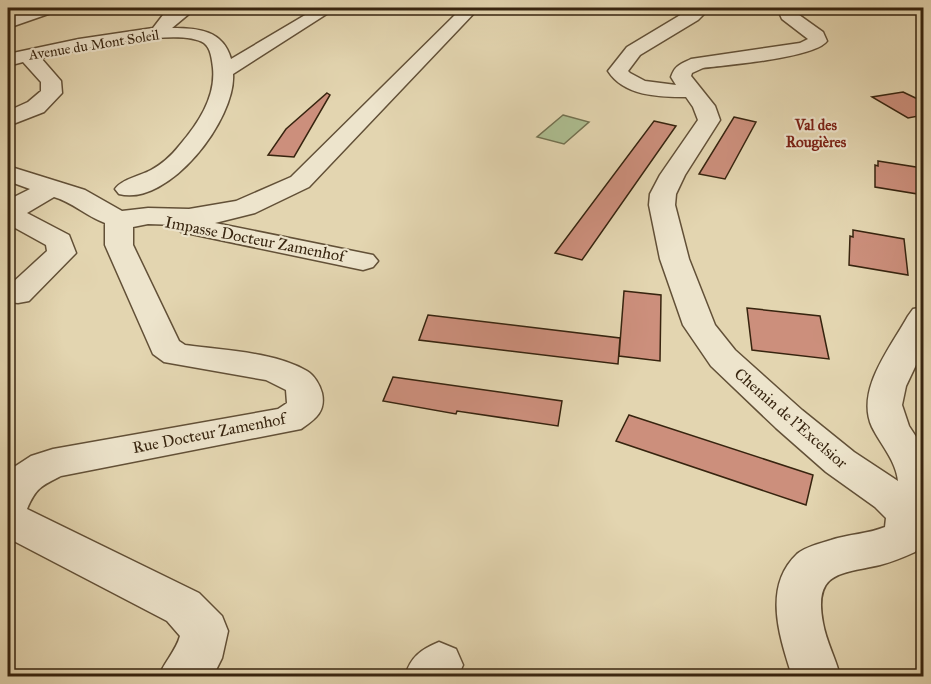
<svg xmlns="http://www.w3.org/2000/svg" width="931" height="684" font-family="'IM FELL Great Primer',serif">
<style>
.green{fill:#adbe91;stroke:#727150;stroke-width:1.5}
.building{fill:#cc8f7c;stroke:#37240f;stroke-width:1.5}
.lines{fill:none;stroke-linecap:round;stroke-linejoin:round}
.minor-casing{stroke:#625037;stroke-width:3}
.minor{fill:#ede4cc;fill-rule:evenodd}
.labels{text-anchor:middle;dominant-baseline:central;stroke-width:4.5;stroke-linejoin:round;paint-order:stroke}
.far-street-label{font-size:14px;fill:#37240f;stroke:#ede4cc}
.far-neighbourhood-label{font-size:15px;font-weight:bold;fill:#7a1f14;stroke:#ede4cc}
.street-label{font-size:16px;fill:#37240f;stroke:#ede4cc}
</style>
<rect width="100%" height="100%" fill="#e3d5b0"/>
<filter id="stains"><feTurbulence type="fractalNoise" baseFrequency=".00333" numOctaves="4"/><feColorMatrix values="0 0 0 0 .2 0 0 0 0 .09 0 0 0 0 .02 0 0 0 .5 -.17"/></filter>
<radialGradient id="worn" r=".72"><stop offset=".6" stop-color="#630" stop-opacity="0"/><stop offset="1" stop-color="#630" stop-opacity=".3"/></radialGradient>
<path class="green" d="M 563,115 L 589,122 L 564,144 L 537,137 Z"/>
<path class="building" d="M 903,92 L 924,102 L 924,115 L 908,118 L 872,97 Z
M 327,93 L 330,95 L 294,157 L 268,155 L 286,129 Z
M 734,117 L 756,122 L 725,179 L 699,174 Z
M 654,121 L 676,126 L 582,260 L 555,253 Z
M 878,161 L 922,168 L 924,195 L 875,187 L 875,165 L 878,166 Z
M 853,230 L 904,239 L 908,275 L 849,265 L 850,236 L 853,237 Z
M 624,291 L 661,295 L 660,361 L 619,356 Z
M 747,308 L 820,316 L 829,359 L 752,350 Z
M 428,315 L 620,338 L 618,364 L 419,340 Z
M 393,377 L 562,401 L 558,426 L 457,411 L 456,414 L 383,401 Z
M 629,415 L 813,475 L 806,505 L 616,441 Z"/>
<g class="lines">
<g class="minor-casing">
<path id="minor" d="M 34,8 L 56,8 L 54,12 L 8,28 L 8,17 Z
M 177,8 L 196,8 L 172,28 C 198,28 223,30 231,59 L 317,8 L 336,8 L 233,74 C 236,119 169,207 119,194 L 115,189 C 122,179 140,176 151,170 C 162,164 171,156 179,146 C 197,125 216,98 213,68 C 212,60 211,48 204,43 C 179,26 72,51 41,58 L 61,81 L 62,93 L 44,112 L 8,126 L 8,111 L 28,102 L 41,91 L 41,82 L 23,62 L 8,66 L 8,54 L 79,39 L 153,28 L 163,15 Z
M 462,8 L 479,8 L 309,187 L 255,213 L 215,223 L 373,255 L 378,261 L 373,267 L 363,270 L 191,234 L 181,232 L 178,225 L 148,224 L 133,227 L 133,245 L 179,341 L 185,345 C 222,350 275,352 307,371 C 314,375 320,385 322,393 C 326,412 315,419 301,429 L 61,476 C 41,486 36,488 27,509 L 199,593 L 222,616 L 228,631 L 222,658 L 213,676 L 159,676 C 164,662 176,651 180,636 L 167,621 L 8,538 L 8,471 L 31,456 L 53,449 L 278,409 L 287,403 L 286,390 L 266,380 L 164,362 L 153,354 L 105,245 L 105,223 C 86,216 72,202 54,197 L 27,213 L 69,235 L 76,253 L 29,301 L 18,303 L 8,302 L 8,284 L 11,284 L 47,251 L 46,245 L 8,224 L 8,200 L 30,189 L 8,181 L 8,166 L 85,190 L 122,211 L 148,208 L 189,209 L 236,201 L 291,177 Z
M 692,8 L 710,8 L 698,20 L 640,55 L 628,71 L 630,73 L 645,81 L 676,85 L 671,77 C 675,65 681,64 691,59 L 800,43 L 808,39 L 782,19 L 777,8 L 793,8 L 795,12 L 823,32 L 827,41 C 815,58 727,65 703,68 L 692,73 L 691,76 L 715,106 L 720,120 L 685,175 L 676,194 L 675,205 L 689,259 L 715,325 L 735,350 L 802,410 L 854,452 L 898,481 C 896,461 881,445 872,427 C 855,390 891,347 908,316 L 913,309 L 924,307 L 924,348 L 906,386 L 902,405 L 909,426 L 924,449 L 924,535 L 915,552 C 904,557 892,562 880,565 C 841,574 813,571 823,623 C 826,641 836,659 840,676 L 792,676 C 780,638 762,587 797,554 C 805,547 821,543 831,540 C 849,534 868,534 885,527 L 886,518 L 875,507 L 826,472 L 776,428 L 711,366 L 683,325 L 660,259 L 649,205 L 650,194 L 660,175 L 698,120 L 693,107 L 686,97 C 658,97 624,96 608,71 L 627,47 Z
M 439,642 L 456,649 L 463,665 L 458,676 L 405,676 C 411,657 420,650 439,642 Z"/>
</g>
<use href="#minor" class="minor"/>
</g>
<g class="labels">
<g class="far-street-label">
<text transform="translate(94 45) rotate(-9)">Avenue du Mont Soleil</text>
</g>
<g class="far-neighbourhood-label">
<text x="816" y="125">Val des<tspan x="816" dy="17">Rougières</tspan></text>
</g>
<g class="street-label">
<text transform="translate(255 239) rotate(11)">Impasse Docteur Zamenhof</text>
<text transform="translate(791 418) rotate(41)">Chemin de l'Excelsior</text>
<text transform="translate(209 433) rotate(-11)">Rue Docteur Zamenhof</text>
</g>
</g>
<rect width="931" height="684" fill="none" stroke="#e3d5b0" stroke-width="30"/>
<rect x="9" y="9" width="913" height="666" fill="none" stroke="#37240f" stroke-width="3"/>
<rect x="15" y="15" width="901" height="654" fill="none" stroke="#37240f" stroke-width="1.5"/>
<rect width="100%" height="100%" filter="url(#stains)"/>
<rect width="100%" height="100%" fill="url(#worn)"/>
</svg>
